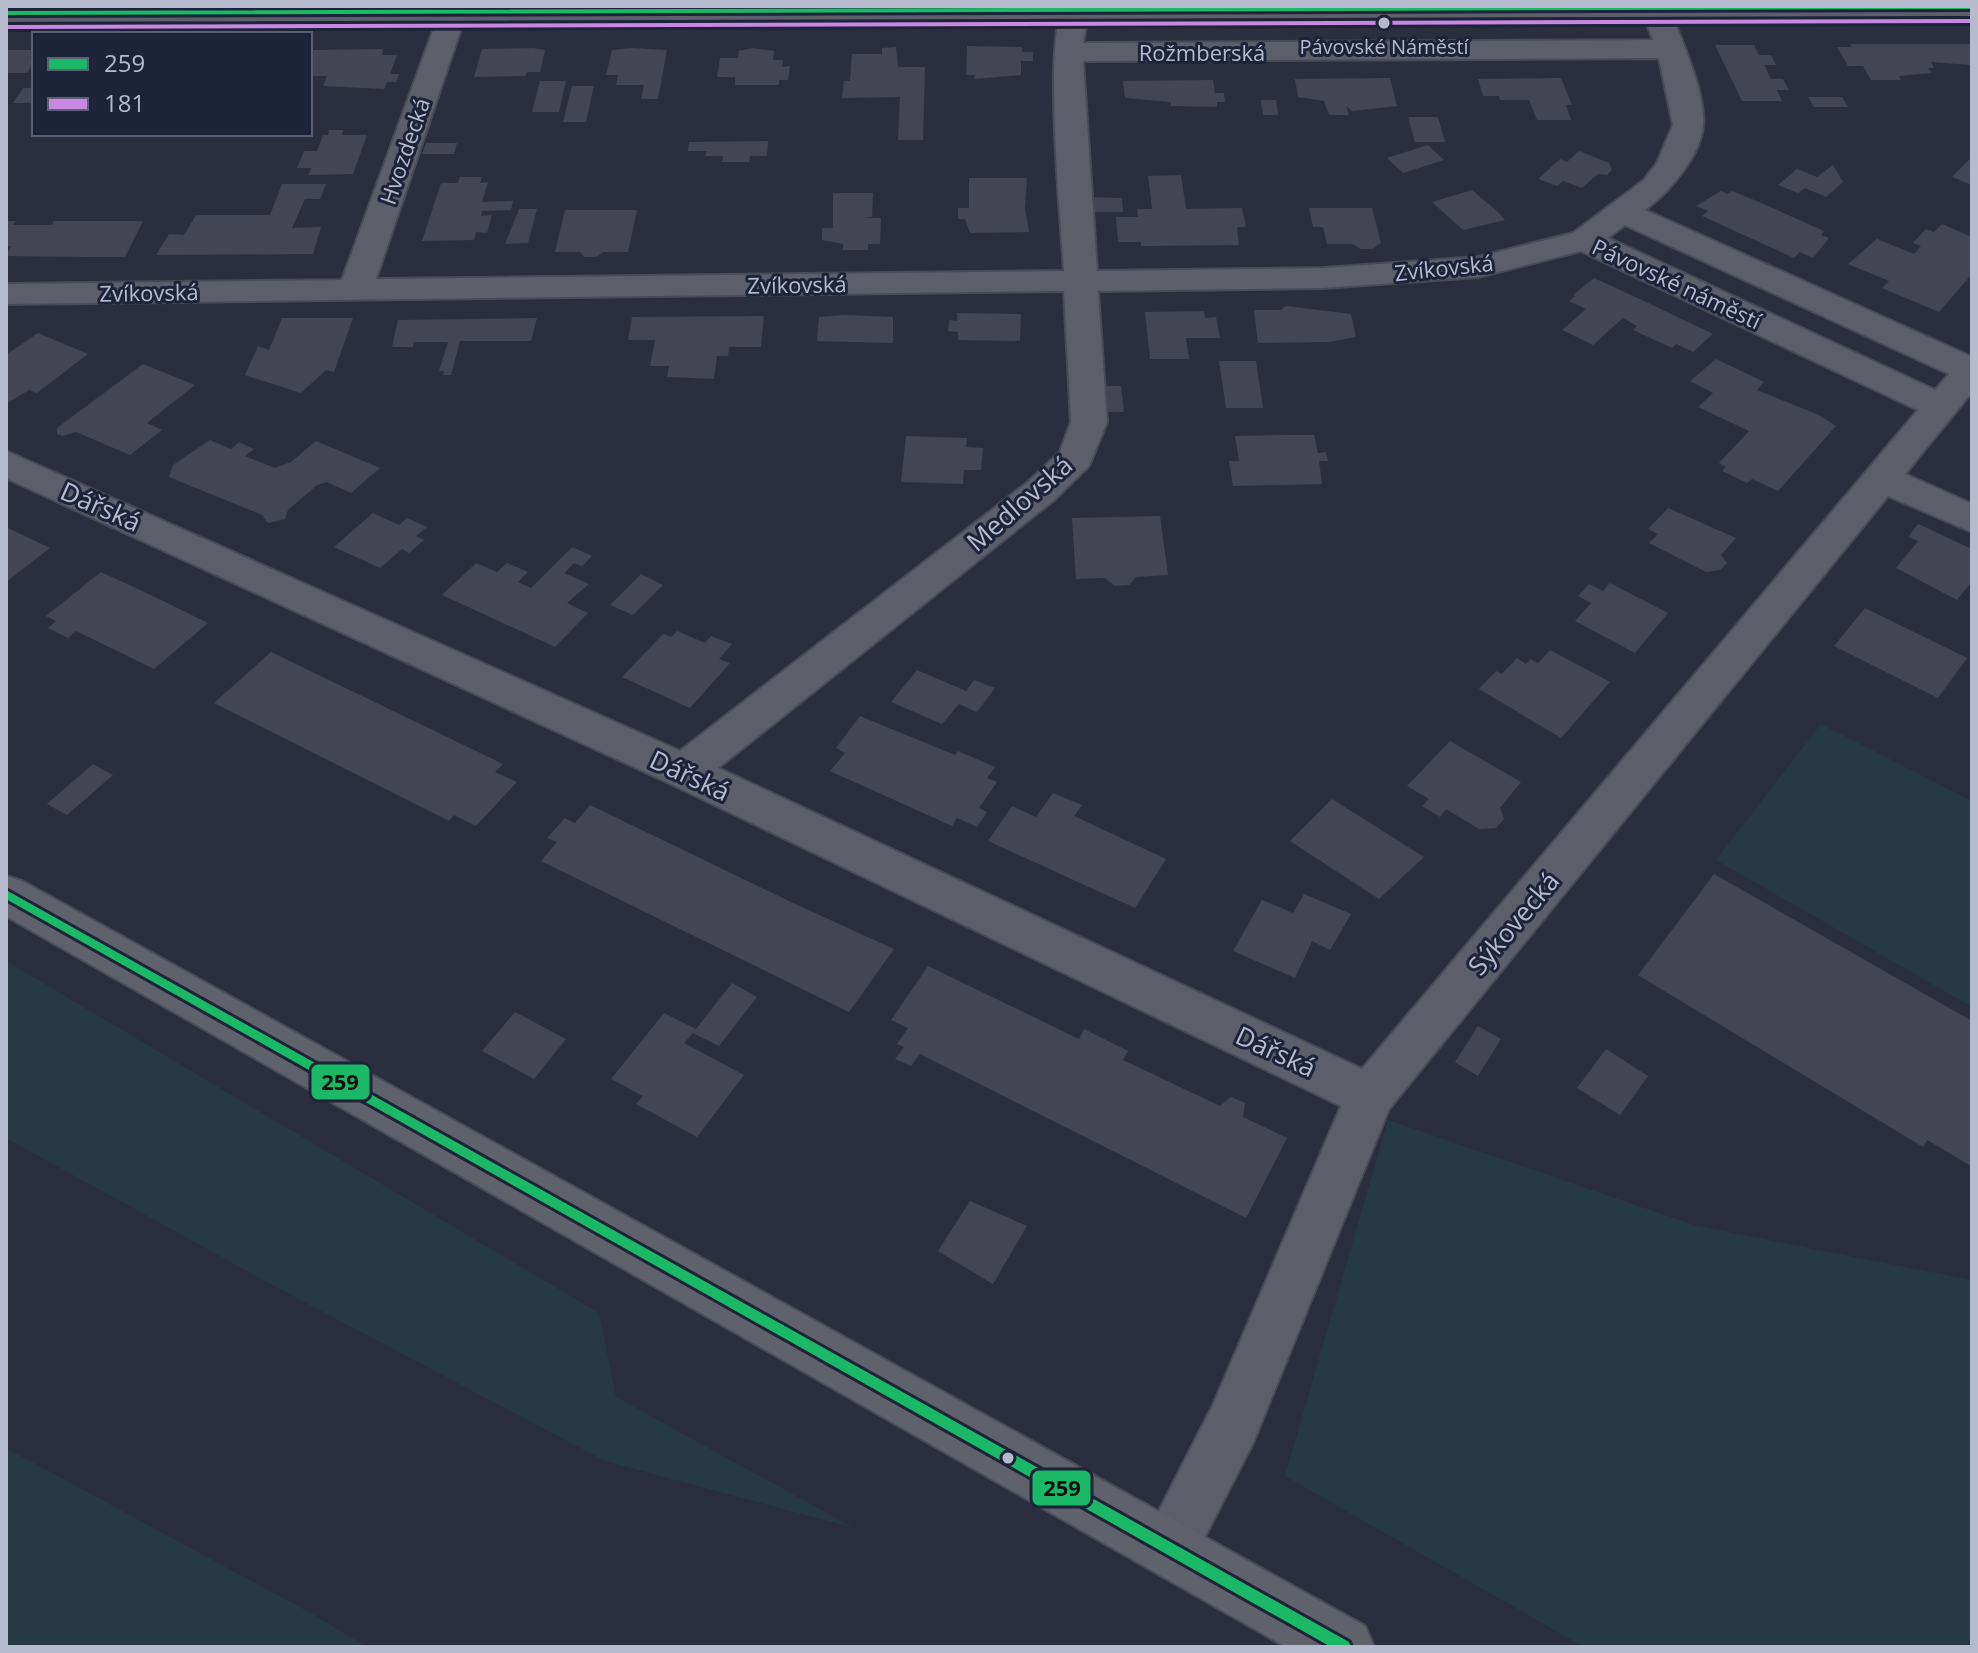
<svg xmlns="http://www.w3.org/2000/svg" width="1978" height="1653" font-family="'Open Sans',sans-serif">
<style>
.green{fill:#273943}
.building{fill:#434652}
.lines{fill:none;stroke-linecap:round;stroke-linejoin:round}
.minor-casing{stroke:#484b55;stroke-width:4}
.tertiary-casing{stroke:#484b55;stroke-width:4}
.primary-casing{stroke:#494c59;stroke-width:4}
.minor{fill:#5c5e6a;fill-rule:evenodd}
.tertiary{fill:#5c5e6a;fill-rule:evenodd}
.primary{fill:#5f616b;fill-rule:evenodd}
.bus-1-casing{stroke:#1d2338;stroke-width:6}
.bus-2-casing{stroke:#1d2338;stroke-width:6}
.bus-1{fill:#1ab867;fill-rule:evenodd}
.bus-2{fill:#c787e3;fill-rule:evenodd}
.bus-dot{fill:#b6bacd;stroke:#1d2338;stroke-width:3}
.labels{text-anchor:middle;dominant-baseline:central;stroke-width:6;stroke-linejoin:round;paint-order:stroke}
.far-bus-label{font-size:20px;fill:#b6bacd;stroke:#1d2338}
.far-street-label{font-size:22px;fill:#b6bacd;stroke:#1d2338}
.street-label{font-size:26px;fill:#b6bacd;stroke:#1d2338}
.line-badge{stroke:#1d2338;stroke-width:3}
.pale-badge-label{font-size:22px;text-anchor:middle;font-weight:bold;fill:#111}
</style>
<rect width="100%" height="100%" fill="#2b2f3d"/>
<path class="green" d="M 1821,724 L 1972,801 L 1972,1007 L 1716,860 Z
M 6,961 L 599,1313 L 616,1397 L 854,1528 L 605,1461 L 276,1287 L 6,1138 Z
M 1388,1120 L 1697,1226 L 1972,1280 L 1972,1647 L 1584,1647 L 1285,1476 Z
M 6,1448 L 307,1611 L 367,1647 L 6,1647 Z"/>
<path class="building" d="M 1850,44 L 1972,44 L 1972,65 L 1931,62 L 1934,68 L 1928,68 L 1932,73 L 1899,76 L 1901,80 L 1871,80 L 1863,66 L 1848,66 L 1837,47 L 1852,47 Z
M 1715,45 L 1754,45 L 1759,55 L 1771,55 L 1776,65 L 1764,65 L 1771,79 L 1783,79 L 1789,90 L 1777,90 L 1782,101 L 1742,101 Z
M 967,46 L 1022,47 L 1022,52 L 1033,52 L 1033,61 L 1021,61 L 1021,75 L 974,79 L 975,75 L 966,75 Z
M 896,47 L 898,67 L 925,67 L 923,140 L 898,140 L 900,97 L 842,98 L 844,81 L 850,81 L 852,54 L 882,54 L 882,48 Z
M 533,48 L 545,50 L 540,72 L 527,72 L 525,76 L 474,77 L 482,49 Z
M 632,48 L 667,50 L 658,99 L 641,99 L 644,85 L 616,85 L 618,75 L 606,75 L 612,50 Z
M 752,48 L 774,51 L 773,60 L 783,60 L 782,67 L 790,66 L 788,80 L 779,80 L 779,85 L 735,85 L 735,77 L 717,77 L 720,58 L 738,58 L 739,51 Z
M 383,49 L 382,55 L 397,55 L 390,74 L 399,74 L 396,82 L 387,82 L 384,89 L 323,86 L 327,76 L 310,76 L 310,50 Z
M 6,50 L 34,50 L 30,58 L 34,58 L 34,61 L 27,73 L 6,73 Z
M 1390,78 L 1397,106 L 1352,111 L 1346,106 L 1349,115 L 1329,115 L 1324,101 L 1298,97 L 1295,79 Z
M 1561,78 L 1572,105 L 1566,105 L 1571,120 L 1537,120 L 1529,100 L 1500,100 L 1499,96 L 1483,96 L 1478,79 Z
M 1213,80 L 1215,93 L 1224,93 L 1225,102 L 1217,102 L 1217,107 L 1171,106 L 1171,102 L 1125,98 L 1123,81 Z
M 540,81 L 566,81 L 559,112 L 532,112 Z
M 572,86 L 594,86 L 586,122 L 563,122 Z
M 23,88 L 34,88 L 31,103 L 13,103 Z
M 1808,97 L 1842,97 L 1848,107 L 1814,107 Z
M 1261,100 L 1276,100 L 1278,115 L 1263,115 Z
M 1408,117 L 1438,117 L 1445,142 L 1415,142 Z
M 329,130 L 343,130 L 342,135 L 367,135 L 353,174 L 308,175 L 311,168 L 297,168 L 304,151 L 317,151 L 323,135 L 328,135 Z
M 768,141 L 767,156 L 750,156 L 749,162 L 722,162 L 723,156 L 705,156 L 707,151 L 688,151 L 689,142 Z
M 426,143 L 457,143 L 454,154 L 422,154 Z
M 1428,145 L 1444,160 L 1403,173 L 1387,158 Z
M 1579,151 L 1609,163 L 1612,170 L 1607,175 L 1598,174 L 1582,188 L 1563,181 L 1557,186 L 1538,179 L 1560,159 L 1567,162 Z
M 1972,157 L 1972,185 L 1952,177 Z
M 1833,165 L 1843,182 L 1826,197 L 1805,188 L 1798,193 L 1778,185 L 1797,169 L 1817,177 Z
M 1181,175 L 1186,209 L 1242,208 L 1246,227 L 1237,227 L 1239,245 L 1141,246 L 1141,242 L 1118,242 L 1116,217 L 1138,217 L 1137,209 L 1152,209 L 1148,176 Z
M 460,177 L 482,177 L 480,183 L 488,182 L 482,202 L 513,201 L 511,210 L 482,211 L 481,216 L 492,215 L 487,233 L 476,232 L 474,240 L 422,241 L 441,183 L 458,183 Z
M 969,178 L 1027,178 L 1025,208 L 1029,232 L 970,233 L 965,219 L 958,219 L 958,208 L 969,208 Z
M 282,184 L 326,184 L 320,199 L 305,199 L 292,228 L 321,227 L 313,254 L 156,255 L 169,234 L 184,235 L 196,215 L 270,215 Z
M 1472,190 L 1498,212 L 1505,220 L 1463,230 L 1432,202 Z
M 1721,191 L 1728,194 L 1732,191 L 1759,202 L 1824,231 L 1821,235 L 1829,238 L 1813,258 L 1800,252 L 1794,258 L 1702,216 L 1708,211 L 1696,206 Z
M 833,193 L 873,193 L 872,217 L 863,218 L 881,218 L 880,244 L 868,244 L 868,250 L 843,250 L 843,244 L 822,240 L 822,228 L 833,228 Z
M 1090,197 L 1122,198 L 1123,212 L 1091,212 Z
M 1309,208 L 1372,208 L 1381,243 L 1372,249 L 1361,249 L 1353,244 L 1327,244 L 1323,227 L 1313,227 Z
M 519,209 L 537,209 L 528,243 L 505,244 Z
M 565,210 L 637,210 L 628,252 L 603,252 L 596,257 L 584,257 L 580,252 L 555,252 Z
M 6,221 L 16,221 L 13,225 L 52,225 L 54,221 L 143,221 L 125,257 L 84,257 L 6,256 L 11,246 L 6,246 Z
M 1942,224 L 1972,237 L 1972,274 L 1939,312 L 1882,288 L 1889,281 L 1848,264 L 1877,239 L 1914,254 L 1921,246 L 1913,243 L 1926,229 L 1934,232 Z
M 1594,278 L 1644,301 L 1713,334 L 1693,352 L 1676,344 L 1672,348 L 1633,330 L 1637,326 L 1623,318 L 1593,345 L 1562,330 L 1586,309 L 1569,301 L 1575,296 L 1573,295 Z
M 1286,306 L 1351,314 L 1356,337 L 1329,342 L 1258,343 L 1254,310 L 1281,310 Z
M 1204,311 L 1205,318 L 1216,317 L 1220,338 L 1186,338 L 1189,359 L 1150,359 L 1145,312 Z
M 957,313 L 1021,314 L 1020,341 L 958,340 L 958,332 L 948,331 L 949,320 L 957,321 Z
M 845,315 L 893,317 L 893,343 L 817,341 L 819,317 Z
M 764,316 L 761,347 L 729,347 L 728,356 L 717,356 L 714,379 L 667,377 L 669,366 L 650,366 L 655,340 L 628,340 L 632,317 Z
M 282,318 L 353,318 L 334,372 L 326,370 L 301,393 L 245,375 L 258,346 L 269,350 Z
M 537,318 L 531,341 L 460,341 L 451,375 L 443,375 L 444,371 L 439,371 L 448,342 L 414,342 L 413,347 L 392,347 L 398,320 Z
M 38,333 L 88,354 L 37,393 L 29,390 L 6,404 L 6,355 Z
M 1716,359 L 1764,382 L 1757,390 L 1819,415 L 1836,426 L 1778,491 L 1752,479 L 1747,483 L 1722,471 L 1726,467 L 1719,463 L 1749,431 L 1698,407 L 1713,393 L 1690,381 Z
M 1219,361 L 1256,361 L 1263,408 L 1226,408 Z
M 143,364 L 195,385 L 147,423 L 162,430 L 130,455 L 76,432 L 63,436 L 57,434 L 57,428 Z
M 1100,386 L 1121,386 L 1124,412 L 1103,412 Z
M 1285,435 L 1314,435 L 1318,453 L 1326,452 L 1328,461 L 1319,461 L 1322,484 L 1233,486 L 1229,461 L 1239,461 L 1235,436 Z
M 906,436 L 967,438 L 966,447 L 983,448 L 981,470 L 964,470 L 963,484 L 901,482 Z
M 210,440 L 231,449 L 239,442 L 254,449 L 245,456 L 275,468 L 291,462 L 316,441 L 380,468 L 351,493 L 327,482 L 317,485 L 288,510 L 285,519 L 268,523 L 262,515 L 169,477 L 173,465 Z
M 1668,508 L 1736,538 L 1721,555 L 1727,563 L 1720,570 L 1706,572 L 1649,543 L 1658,534 L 1648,529 Z
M 373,513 L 399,525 L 407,518 L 427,527 L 416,536 L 424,540 L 409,553 L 402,549 L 380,568 L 334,547 Z
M 1160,516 L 1168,575 L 1136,577 L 1129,585 L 1115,586 L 1105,578 L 1076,579 L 1072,518 Z
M 1918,524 L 1972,549 L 1972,581 L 1957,600 L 1896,568 L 1918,541 L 1908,537 Z
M 6,527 L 50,548 L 6,582 Z
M 572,547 L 592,556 L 582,566 L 574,563 L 564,573 L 589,584 L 567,603 L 588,613 L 555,647 L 442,595 L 476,563 L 497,572 L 507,563 L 528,572 L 518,582 L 531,588 Z
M 101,572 L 153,596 L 208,623 L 154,669 L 76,631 L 68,638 L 48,628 L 56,621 L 46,616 Z
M 641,574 L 663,585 L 633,615 L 610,605 Z
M 1610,583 L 1668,613 L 1635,653 L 1575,621 L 1591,603 L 1578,596 L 1589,584 L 1603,591 Z
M 1865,608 L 1967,658 L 1938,698 L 1834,646 Z
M 677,631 L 705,643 L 711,636 L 732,644 L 719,659 L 730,663 L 690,708 L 622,677 L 663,634 L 671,637 Z
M 1550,650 L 1610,682 L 1561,738 L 1479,689 L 1496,671 L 1502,674 L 1517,658 L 1526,664 L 1531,659 L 1538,663 Z
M 271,652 L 503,764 L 495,772 L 517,782 L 476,826 L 454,815 L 449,821 L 214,703 Z
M 917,670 L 966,691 L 974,680 L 995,688 L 977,712 L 959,704 L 942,724 L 891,702 Z
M 860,716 L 955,755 L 958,751 L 995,767 L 987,778 L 997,782 L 979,808 L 987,812 L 977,827 L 957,818 L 952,826 L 830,771 L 845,753 L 836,748 Z
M 1450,741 L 1521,782 L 1500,808 L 1504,819 L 1496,828 L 1479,829 L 1446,809 L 1440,817 L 1422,806 L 1429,799 L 1407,786 Z
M 93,764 L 113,775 L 67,815 L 47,804 Z
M 1053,793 L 1082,805 L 1074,816 L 1166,859 L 1135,908 L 988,841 L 1012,806 L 1036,817 Z
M 1332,799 L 1424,857 L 1379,899 L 1290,841 Z
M 590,805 L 793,903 L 894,949 L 849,1012 L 541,861 L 557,842 L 547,838 L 565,818 L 575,823 Z
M 1714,874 L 1972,1021 L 1971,1166 L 1927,1140 L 1923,1147 L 1638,975 Z
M 1304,894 L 1351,914 L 1330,950 L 1312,941 L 1295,978 L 1233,951 L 1262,900 L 1293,913 Z
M 928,966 L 1079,1039 L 1084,1029 L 1128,1051 L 1123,1060 L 1220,1106 L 1231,1097 L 1245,1103 L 1243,1117 L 1287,1138 L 1246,1218 L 920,1054 L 911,1066 L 895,1059 L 904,1047 L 897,1044 L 908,1028 L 891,1020 Z
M 732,983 L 757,997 L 719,1046 L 693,1033 L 684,1043 L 744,1075 L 697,1137 L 636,1104 L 643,1096 L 611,1079 L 664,1013 L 696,1029 Z
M 515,1012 L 566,1039 L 534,1079 L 482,1051 Z
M 1478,1026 L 1501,1039 L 1478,1076 L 1455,1062 Z
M 1606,1049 L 1648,1076 L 1620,1115 L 1577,1088 Z
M 970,1201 L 1027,1226 L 993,1284 L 938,1251 Z"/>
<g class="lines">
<g class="minor-casing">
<path id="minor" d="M 442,6 L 464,6 L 467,11 L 376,279 L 1064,271 C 1061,222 1043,39 1064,6 L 1086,6 L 1089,10 L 1083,43 L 1653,40 L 1640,6 L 1668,6 C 1680,36 1706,93 1703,125 C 1701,156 1669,192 1645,210 L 1972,357 L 1972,392 L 1905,474 L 1972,504 L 1972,532 L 1888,496 L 1389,1109 L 1253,1443 L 1189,1568 L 1169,1577 L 1149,1568 L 1140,1548 L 1213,1405 L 1341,1106 L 669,783 L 6,478 L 6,451 L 680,751 L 1028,482 L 1060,452 L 1071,422 L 1064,291 L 6,304 L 6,284 L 342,280 ZM 1659,58 L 1673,125 L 1657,163 L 1644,180 L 1573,233 L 1478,257 L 1323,268 L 1097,271 L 1083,61 ZM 1625,225 L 1949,374 L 1935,390 L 1608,238 ZM 1581,251 L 1918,410 L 1362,1069 L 718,768 L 1054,500 L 1089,466 L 1107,422 L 1098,291 L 1323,288 L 1478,277 Z"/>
</g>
<g class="tertiary-casing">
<path id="tertiary" d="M 6,6 L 1972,6 L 1972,16 L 6,22 Z"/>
</g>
<g class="primary-casing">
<path id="primary" d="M 6,876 L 22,881 L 1365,1626 L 1374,1647 L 1286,1647 L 6,916 Z"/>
</g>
<use href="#minor" class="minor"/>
<use href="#tertiary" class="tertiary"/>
<use href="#primary" class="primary"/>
<g class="bus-1-casing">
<path id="bus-1" d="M 1665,6 L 1972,6 L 1972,9 L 6,15 L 6,11 Z
M 6,890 L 1349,1642 L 1351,1647 L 1331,1647 L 6,899 Z"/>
</g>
<g class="bus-2-casing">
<path id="bus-2" d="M 1972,19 L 1972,23 L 6,29 L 6,25 Z"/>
</g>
<use href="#bus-1" class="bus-1"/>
<use href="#bus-2" class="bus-2"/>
</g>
<g class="bus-dot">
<circle cx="1384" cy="23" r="7"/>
<circle cx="1008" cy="1458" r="7"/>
</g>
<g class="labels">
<g class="far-bus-label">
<text x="1384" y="46">Pávovské Náměstí</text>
</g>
<g class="far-street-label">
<text x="1202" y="52">Rožmberská</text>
<text transform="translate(404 151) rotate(-71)">Hvozdecká</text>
<text transform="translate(1444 267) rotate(-6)">Zvíkovská</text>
<text transform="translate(1677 283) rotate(25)">Pávovské náměstí</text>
<text transform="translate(797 284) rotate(-1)">Zvíkovská</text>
<text transform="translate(149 292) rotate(-1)">Zvíkovská</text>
</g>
<g class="street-label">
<text transform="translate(1019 503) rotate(-41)">Medlovská</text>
<text transform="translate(101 506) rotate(24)">Dářská</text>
<text transform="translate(690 775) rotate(25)">Dářská</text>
<text transform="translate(1513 923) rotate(-50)">Sýkovecká</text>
<text transform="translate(1276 1051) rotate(25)">Dářská</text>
</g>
</g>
<g class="line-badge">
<rect x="310" y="1063" width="61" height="38" rx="8" fill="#1ab867"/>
<rect x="1031" y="1469" width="61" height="38" rx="8" fill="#1ab867"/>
</g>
<g class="pale-badge-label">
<text x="340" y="1090">259</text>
<text x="1062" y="1496">259</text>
</g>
<rect width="1978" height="1653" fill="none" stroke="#b6bacd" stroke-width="16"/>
<rect x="32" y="32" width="280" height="104" fill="#1d2338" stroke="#5a5f74" stroke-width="2"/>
<rect x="48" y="58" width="40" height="12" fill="#1ab867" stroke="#5a5f74" stroke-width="2"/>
<text x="104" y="72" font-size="24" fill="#b6bacd">259</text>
<rect x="48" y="98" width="40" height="12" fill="#c787e3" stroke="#5a5f74" stroke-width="2"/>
<text x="104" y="112" font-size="24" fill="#b6bacd">181</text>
</svg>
